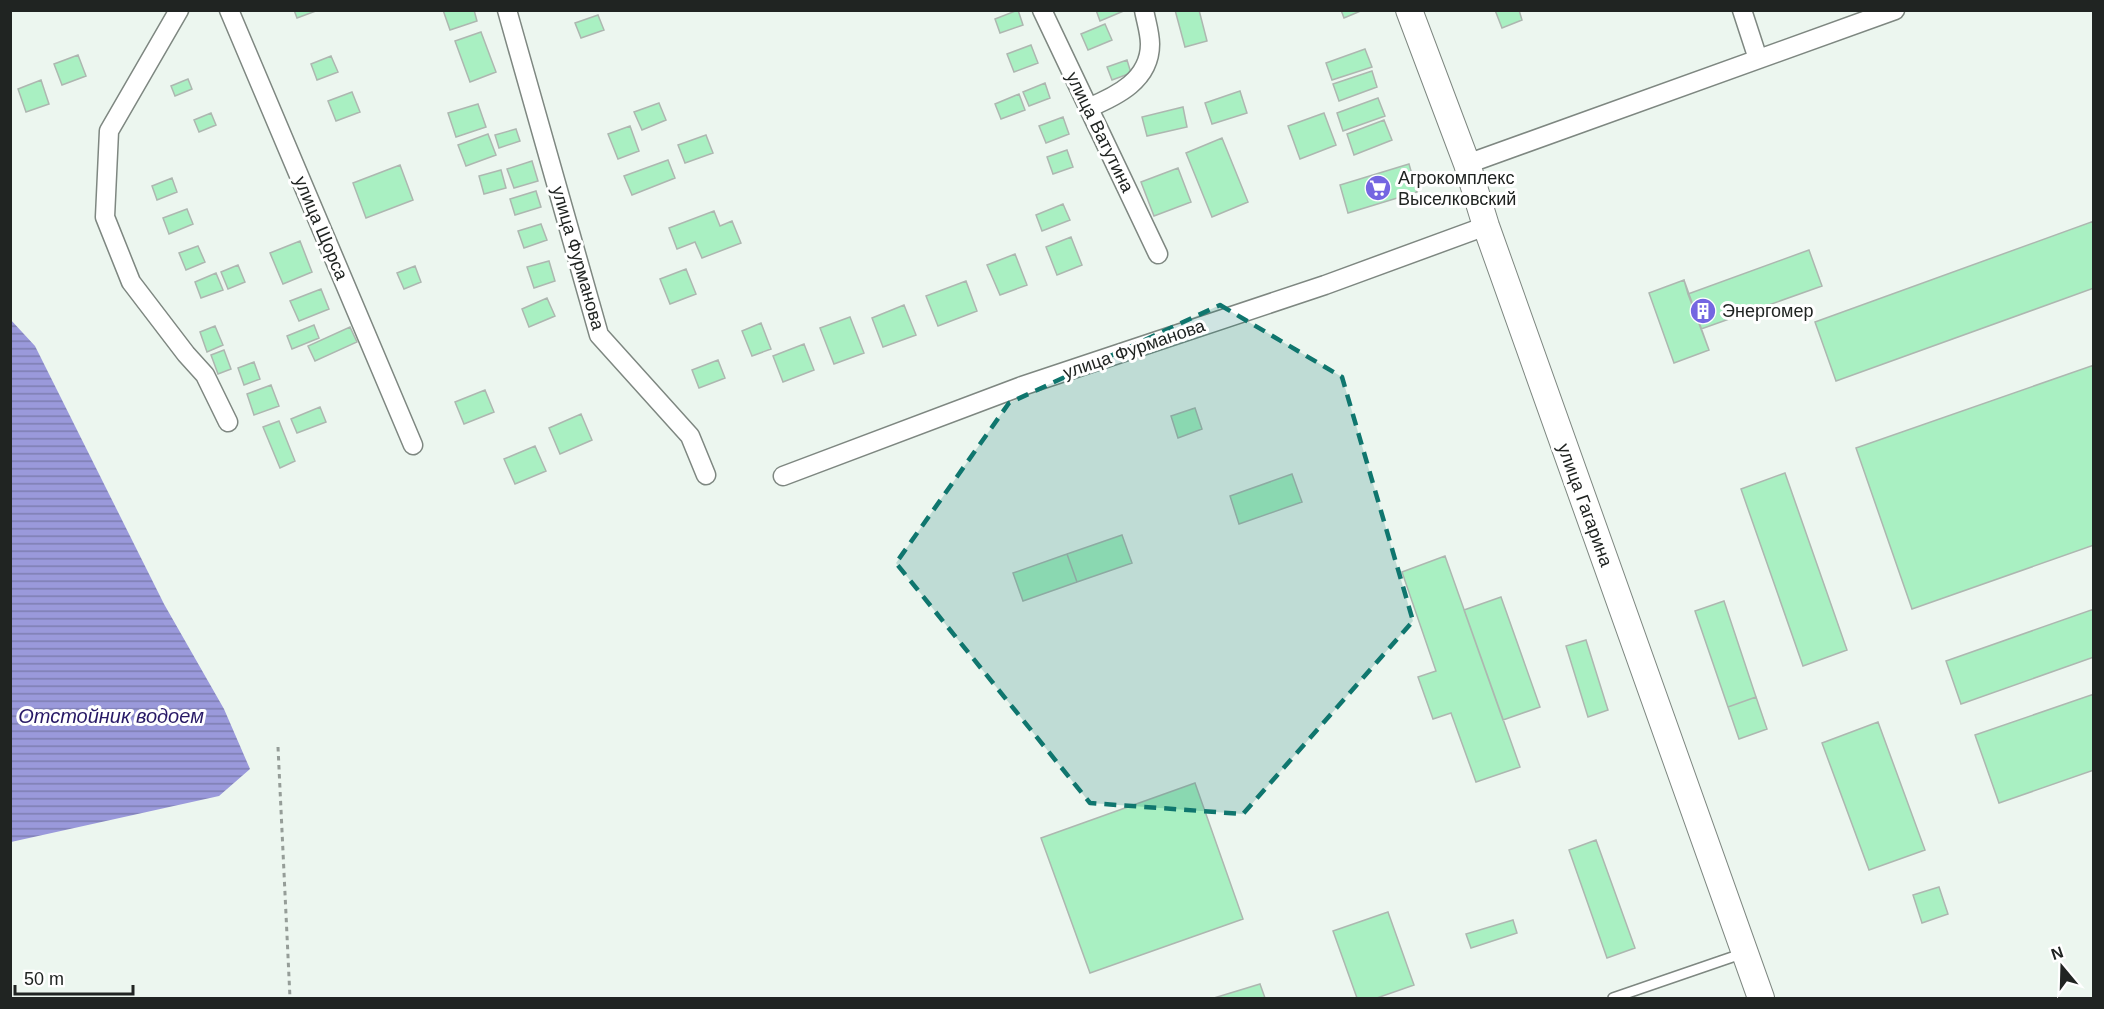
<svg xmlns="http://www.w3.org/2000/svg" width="2104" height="1009" font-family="Arial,sans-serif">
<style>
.water{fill:url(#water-rules)}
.building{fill:#a9f0c2;stroke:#adb7b0;stroke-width:1.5}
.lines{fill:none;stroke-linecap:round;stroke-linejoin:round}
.service-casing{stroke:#7e8781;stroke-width:12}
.minor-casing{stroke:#7e8781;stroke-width:21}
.secondary-casing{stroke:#7e8781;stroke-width:28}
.path{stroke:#959d98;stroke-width:3;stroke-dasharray:4.5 4.5;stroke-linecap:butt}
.service{stroke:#fff;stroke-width:9}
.minor{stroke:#fff;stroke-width:18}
.secondary{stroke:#fff;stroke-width:26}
.marked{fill:#0f766e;fill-opacity:0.2;stroke:#0f766e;stroke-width:4.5;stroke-dasharray:12 8;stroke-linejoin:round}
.labels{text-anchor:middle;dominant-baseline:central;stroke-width:6;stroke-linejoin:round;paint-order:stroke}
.street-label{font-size:18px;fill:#202422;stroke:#fff}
.poi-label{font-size:18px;fill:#202422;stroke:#fff;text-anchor:start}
.water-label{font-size:20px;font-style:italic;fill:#281966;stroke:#fff}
</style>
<defs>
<pattern id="water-rules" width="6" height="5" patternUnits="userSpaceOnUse" patternTransform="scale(1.5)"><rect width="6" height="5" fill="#9a99db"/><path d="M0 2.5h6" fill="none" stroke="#7d7db1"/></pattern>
</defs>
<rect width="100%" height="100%" fill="#ecf6ef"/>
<path class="water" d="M 10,319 L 35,346 L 164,604 L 224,709 L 250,769 L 219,796 L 11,842 Z"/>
<path class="building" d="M 294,10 L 315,10 L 316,11 L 297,18 Z
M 443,10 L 474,10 L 477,21 L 450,30 Z
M 1018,10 L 1023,25 L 1000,33 L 995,19 Z
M 1096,10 L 1126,10 L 1100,21 Z
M 1175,10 L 1199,10 L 1207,41 L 1185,47 Z
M 1341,10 L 1363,10 L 1344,18 Z
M 1495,10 L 1519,10 L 1522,20 L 1502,28 Z
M 598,15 L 604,30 L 581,38 L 575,23 Z
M 1105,24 L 1112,40 L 1088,50 L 1081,34 Z
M 481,32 L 496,72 L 470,82 L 455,41 Z
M 1031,45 L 1038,63 L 1014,72 L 1007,54 Z
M 1365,49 L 1372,67 L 1332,80 L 1326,63 Z
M 78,55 L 86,76 L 62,85 L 54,64 Z
M 331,56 L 338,72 L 317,80 L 311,64 Z
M 1127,60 L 1131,73 L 1112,80 L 1107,67 Z
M 1372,71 L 1377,87 L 1339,101 L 1333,84 Z
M 188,79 L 192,89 L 175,96 L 171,86 Z
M 41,80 L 49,104 L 26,112 L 18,89 Z
M 1045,83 L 1050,98 L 1029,106 L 1023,92 Z
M 1240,91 L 1247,113 L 1212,124 L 1205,103 Z
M 352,92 L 360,112 L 336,121 L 328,101 Z
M 1019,94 L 1025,110 L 1001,119 L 995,104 Z
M 1378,98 L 1385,116 L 1343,131 L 1337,113 Z
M 659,103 L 666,120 L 642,130 L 634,112 Z
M 478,104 L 486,127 L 456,137 L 448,113 Z
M 1183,107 L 1187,127 L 1147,136 L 1142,117 Z
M 211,113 L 216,125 L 199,132 L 194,120 Z
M 1324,113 L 1336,145 L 1300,159 L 1288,126 Z
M 1063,117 L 1069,134 L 1046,143 L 1039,126 Z
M 1384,120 L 1392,140 L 1354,155 L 1347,134 Z
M 630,126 L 639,151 L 618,159 L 608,134 Z
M 516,129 L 520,141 L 499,148 L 495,135 Z
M 488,134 L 496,155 L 466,166 L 458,145 Z
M 706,135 L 713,153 L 685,163 L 678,145 Z
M 1222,138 L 1248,202 L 1212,217 L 1186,153 Z
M 1067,150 L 1073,167 L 1053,174 L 1047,157 Z
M 668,160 L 675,178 L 632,195 L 624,176 Z
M 532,161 L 538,181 L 514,188 L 507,169 Z
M 1409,164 L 1417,192 L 1348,213 L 1340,185 Z
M 1409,164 L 1417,192 L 1348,213 L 1340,185 Z
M 400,165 L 413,200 L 366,218 L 353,183 Z
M 1178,168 L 1191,202 L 1154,216 L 1141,182 Z
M 501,170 L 506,188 L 484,194 L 479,176 Z
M 172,178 L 177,192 L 157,200 L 152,186 Z
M 536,191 L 541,207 L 515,215 L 510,199 Z
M 1063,204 L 1070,220 L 1042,231 L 1036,215 Z
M 187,209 L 193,224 L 169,234 L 163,218 Z
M 714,211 L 720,226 L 732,221 L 741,243 L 702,258 L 695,242 L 677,249 L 669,228 Z
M 2094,221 L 2094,288 L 1836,381 L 1815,322 Z
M 541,224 L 547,240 L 524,248 L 518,231 Z
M 1071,237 L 1082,265 L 1057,275 L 1046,247 Z
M 300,241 L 312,272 L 283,284 L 270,253 Z
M 198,246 L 205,262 L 186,270 L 179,253 Z
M 1809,250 L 1822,286 L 1701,329 L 1688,294 Z
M 1809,250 L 1822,286 L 1701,329 L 1709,350 L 1674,363 L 1649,293 L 1684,280 L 1688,294 Z
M 1015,254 L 1027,285 L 1000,295 L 987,265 Z
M 549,261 L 555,281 L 534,288 L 527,267 Z
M 238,265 L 245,282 L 228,289 L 221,272 Z
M 415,266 L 421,282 L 404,289 L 397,273 Z
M 686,269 L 696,294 L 670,304 L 660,279 Z
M 216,273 L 223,290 L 201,298 L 195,282 Z
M 1684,280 L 1709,350 L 1674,363 L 1649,293 Z
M 966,281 L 977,311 L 938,326 L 926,296 Z
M 321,289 L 329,309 L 299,321 L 290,301 Z
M 547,298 L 555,316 L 529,327 L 522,309 Z
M 904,305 L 916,335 L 883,347 L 872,318 Z
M 850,317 L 864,353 L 834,364 L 820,328 Z
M 761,323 L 771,349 L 752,356 L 742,331 Z
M 314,325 L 319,338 L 292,349 L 287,336 Z
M 215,326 L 223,345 L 207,352 L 200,332 Z
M 350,327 L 357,342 L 315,361 L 308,346 Z
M 804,344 L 814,370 L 783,382 L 773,356 Z
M 224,350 L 231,369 L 218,374 L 211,355 Z
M 718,360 L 725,378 L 699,388 L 692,370 Z
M 254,362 L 260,379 L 244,385 L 238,368 Z
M 2094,365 L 2094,545 L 1912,609 L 1856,448 Z
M 271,385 L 279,406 L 254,415 L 247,394 Z
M 485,390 L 494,412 L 464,424 L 455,402 Z
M 320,407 L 326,422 L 297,433 L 291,419 Z
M 1195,408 L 1202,429 L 1178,438 L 1171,416 Z
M 581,414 L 592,440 L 560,454 L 549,428 Z
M 279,421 L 295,461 L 280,468 L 263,427 Z
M 535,446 L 546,471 L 515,484 L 504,459 Z
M 1785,473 L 1847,650 L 1803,666 L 1741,489 Z
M 1292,474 L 1302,502 L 1239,524 L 1230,496 Z
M 1122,535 L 1132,563 L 1077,582 L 1067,554 Z
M 1067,554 L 1077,582 L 1023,601 L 1013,573 Z
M 1445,556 L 1520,767 L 1476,782 L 1451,713 L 1433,719 L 1418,677 L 1436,671 L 1402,572 Z
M 1501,597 L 1540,707 L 1503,720 L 1464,610 Z
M 1724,601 L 1756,697 L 1728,707 L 1695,611 Z
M 2094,609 L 2094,657 L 1961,704 L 1946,661 Z
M 1586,640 L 1608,710 L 1588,717 L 1566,646 Z
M 2094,694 L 2094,770 L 1999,803 L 1975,735 Z
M 1756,697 L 1767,729 L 1739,739 L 1728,707 Z
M 1878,722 L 1925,850 L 1869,870 L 1822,743 Z
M 1195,783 L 1243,919 L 1090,973 L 1041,838 Z
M 1596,840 L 1635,948 L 1607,958 L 1569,850 Z
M 1939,887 L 1948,914 L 1922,923 L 1913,895 Z
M 1388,912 L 1414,985 L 1377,998 L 1357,998 L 1333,931 Z
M 1513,920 L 1517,933 L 1471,948 L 1466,934 Z
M 1260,984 L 1265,998 L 1214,998 Z"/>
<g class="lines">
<g class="service-casing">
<path id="service" d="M 1613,998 L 1744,953"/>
</g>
<g class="minor-casing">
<path id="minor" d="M 179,10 L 109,131 L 105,217 L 131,282 L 186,354 L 205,375 L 228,422
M 229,10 L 413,445
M 507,10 L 599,335 L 690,436 L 706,475
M 1042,10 L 1158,254
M 1742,10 L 1758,59
M 1088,108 C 1117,96 1150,80 1150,44 C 1150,33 1146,21 1144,10
M 1467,164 L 1895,10
M 783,476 L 1022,386 L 1325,285 L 1486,226"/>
</g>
<g class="secondary-casing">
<path id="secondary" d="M 1409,10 L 1467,164 L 1486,226 L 1761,998"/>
</g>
<path class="path" d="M 278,747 L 290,998"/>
<use href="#service" class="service"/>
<use href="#minor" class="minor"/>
<use href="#secondary" class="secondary"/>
</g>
<path class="marked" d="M 1220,305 L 1342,377 L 1413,621 L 1243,814 L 1090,803 L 896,563 L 1009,403 Z"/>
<defs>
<g id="supermarket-disc" transform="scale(1.35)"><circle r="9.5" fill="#7466e1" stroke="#fff"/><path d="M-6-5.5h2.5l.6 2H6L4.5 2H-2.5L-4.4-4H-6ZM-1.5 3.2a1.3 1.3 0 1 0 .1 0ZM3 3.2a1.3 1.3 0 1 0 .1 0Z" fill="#fff"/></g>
<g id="building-disc" transform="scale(1.35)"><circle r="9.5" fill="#7466e1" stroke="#fff"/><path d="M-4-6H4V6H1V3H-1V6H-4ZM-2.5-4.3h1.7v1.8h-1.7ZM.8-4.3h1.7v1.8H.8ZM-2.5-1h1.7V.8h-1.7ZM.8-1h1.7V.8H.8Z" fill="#fff"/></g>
</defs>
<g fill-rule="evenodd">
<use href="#supermarket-disc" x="1378" y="188"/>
<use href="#building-disc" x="1703" y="311"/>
</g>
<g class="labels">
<g class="street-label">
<text transform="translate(1100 132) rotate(64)">улица Ватутина</text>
<text transform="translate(321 228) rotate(67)">улица Щорса</text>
<text transform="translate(578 258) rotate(74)">улица Фурманова</text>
<text transform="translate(1134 349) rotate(-19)">улица Фурманова</text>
<text transform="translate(1585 505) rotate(70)">улица Гагарина</text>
</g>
<g class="poi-label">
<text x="1398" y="178">Агрокомплекс<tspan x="1398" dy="21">Выселковский</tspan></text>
<text x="1722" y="311">Энергомер</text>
</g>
<g class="water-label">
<text x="111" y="716">Отстойник водоем</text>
</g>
</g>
<rect width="2104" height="1009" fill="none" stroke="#202422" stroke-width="24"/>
<g transform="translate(2062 967) rotate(341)" stroke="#ffffff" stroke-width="4.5" paint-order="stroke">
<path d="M0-4.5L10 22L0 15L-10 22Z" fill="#202422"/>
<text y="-9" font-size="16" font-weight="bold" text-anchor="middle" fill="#202422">N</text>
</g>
<path d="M15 985v9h118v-9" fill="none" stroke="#202422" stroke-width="3"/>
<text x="24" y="985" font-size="18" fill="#202422" stroke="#ffffff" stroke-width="4.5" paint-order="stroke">50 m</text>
</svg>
